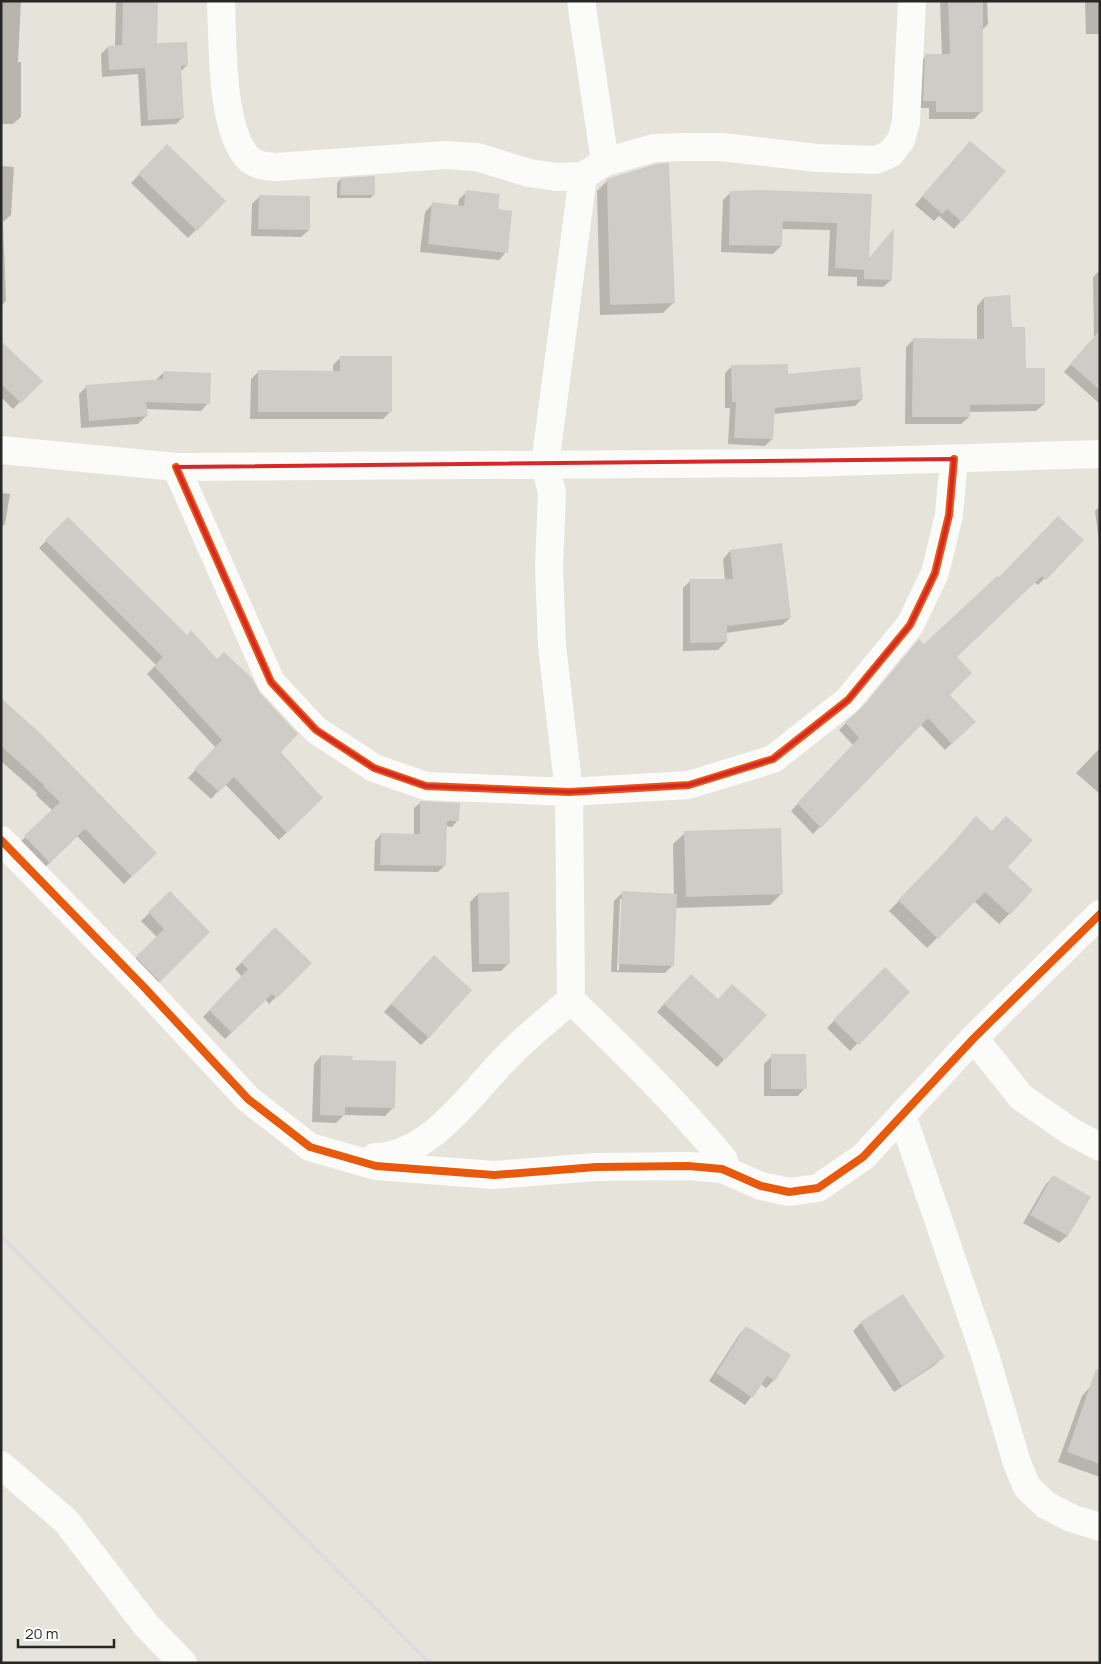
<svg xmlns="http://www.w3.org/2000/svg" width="1101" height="1664" font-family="Manrope,sans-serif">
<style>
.shadow{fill:#0003;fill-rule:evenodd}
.building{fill:#ceccc7}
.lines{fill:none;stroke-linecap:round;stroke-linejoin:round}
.street{stroke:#fbfbfa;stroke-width:28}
.rail{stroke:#dcdbdd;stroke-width:4}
.cycleway-casing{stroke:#fff;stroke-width:11}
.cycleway{stroke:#e8590c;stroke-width:8}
.marked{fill:none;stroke:#d62828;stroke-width:4;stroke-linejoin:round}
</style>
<rect width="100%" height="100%" fill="#e6e3db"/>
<path class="shadow" d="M 1,1 L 21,1 L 18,62 L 21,62 L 21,117 L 13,124 L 1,124 Z
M 116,1 L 156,1 L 156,45 L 187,65 L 180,72 L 183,117 L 176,124 L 141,126 L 138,74 L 102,77 L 101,54 L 108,47 L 115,47 Z
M 940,1 L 987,1 L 988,24 L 982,30 L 982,111 L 974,119 L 929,119 L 929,108 L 915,108 L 918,63 L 926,56 L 942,56 Z
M 1085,1 L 1100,1 L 1100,34 L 1086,34 Z
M 970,142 L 961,221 L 954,229 L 939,216 L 934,221 L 915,205 Z
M 167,146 L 224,201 L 188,238 L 131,183 Z
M 1,166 L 14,167 L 11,215 L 3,222 L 6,301 L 1,306 Z
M 341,179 L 374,195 L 370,198 L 337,198 L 337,183 Z
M 608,180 L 673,303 L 663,313 L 600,315 L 597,191 Z
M 467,192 L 497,211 L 506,252 L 499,260 L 420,252 L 425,212 L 433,204 L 458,206 L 459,199 Z
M 731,192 L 871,195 L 867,260 L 891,280 L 883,287 L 857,286 L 857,277 L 828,276 L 830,230 L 782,229 L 781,246 L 773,254 L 721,252 L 723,200 Z
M 260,196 L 309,230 L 301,237 L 251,236 L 252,204 Z
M 1100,270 L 1100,404 L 1064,372 L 1094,338 L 1093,277 Z
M 984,298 L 1011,328 L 1024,369 L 1044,404 L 1036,411 L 969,412 L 969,417 L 961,424 L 905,424 L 906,347 L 913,340 L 977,340 L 977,306 Z
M 1,342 L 41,381 L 13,409 L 1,397 Z
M 341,357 L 391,411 L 383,419 L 250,419 L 251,379 L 259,371 L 333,372 L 333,365 Z
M 732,366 L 787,375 L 862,399 L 855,406 L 773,414 L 772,439 L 765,446 L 728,444 L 730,408 L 725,408 L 725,373 Z
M 164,372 L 208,403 L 201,411 L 146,409 L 146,416 L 138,424 L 81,428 L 79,394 L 87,386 L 155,381 Z
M 1,493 L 10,494 L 5,524 L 1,528 Z
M 1100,506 L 1100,549 L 1095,511 Z
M 68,519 L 322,798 L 279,840 L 225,784 L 211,799 L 188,778 L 216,748 L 147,674 L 156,665 L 39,548 Z
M 1082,540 L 1038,585 L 1034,582 L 955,657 L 948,695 L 974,722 L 945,750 L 920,724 L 813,834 L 791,811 L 853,745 L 839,730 L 924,646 L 999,579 Z
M 730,551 L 790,618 L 782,625 L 726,633 L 726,642 L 718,650 L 683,651 L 683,588 L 690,581 L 725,580 L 723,559 Z
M 1,703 L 155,853 L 124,884 L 77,836 L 42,870 L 17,845 L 53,811 L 36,795 L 37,793 L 1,761 Z
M 1100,748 L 1100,794 L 1076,773 Z
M 421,802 L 458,820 L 452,827 L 446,826 L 445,865 L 438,872 L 374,871 L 375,841 L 381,834 L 414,835 L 414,808 Z
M 685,833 L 782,893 L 770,905 L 675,908 L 673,965 L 665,973 L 611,972 L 614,901 L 622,893 L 674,895 L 673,844 ZM 620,899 L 623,899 L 619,971 L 617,970 Z
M 933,866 L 1007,868 L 1009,914 L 999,924 L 974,901 L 927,948 L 889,911 Z
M 170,893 L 209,932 L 152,988 L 129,965 L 157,937 L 141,921 Z
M 478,894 L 509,963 L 501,971 L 472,972 L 470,902 Z
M 275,929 L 310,963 L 269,1004 L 265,999 L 225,1039 L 203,1017 L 242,977 L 235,969 Z
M 426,964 L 429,1037 L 421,1045 L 384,1012 Z
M 885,968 L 908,992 L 850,1051 L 827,1028 Z
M 683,983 L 724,1060 L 717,1067 L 657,1012 Z
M 321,1056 L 393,1108 L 385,1116 L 344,1115 L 336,1123 L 312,1122 L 314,1064 Z
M 772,1056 L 805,1088 L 798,1096 L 764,1096 L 764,1064 Z
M 1053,1177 L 1089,1197 L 1067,1236 L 1059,1243 L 1023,1223 L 1046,1184 Z
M 861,1323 L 943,1357 L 935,1365 L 894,1392 L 853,1331 Z
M 746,1327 L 774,1380 L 766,1388 L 761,1384 L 745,1405 L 709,1381 L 739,1335 Z
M 1091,1386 L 1100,1390 L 1100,1477 L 1058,1462 L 1082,1396 Z"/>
<path class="building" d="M 123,1 L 158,1 L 157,43 L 187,42 L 188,65 L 181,66 L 184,118 L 148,120 L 145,68 L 109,70 L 108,46 L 122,45 Z
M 948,1 L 983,1 L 983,112 L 936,112 L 936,101 L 923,101 L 925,54 L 950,54 Z
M 970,141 L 1006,171 L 962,222 L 947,209 L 942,214 L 922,196 Z
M 167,144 L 226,201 L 197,231 L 138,174 Z
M 669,163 L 675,303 L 610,305 L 607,179 L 656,164 Z
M 375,176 L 375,195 L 340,195 L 341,178 Z
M 466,190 L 500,194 L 498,209 L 512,211 L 508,253 L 428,244 L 432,202 L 464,206 Z
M 761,190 L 872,194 L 869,258 L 894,228 L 892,280 L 864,279 L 864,270 L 835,268 L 837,223 L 783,221 L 782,246 L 729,245 L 730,191 Z
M 259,195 L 310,196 L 310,230 L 258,229 Z
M 1010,295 L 1012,327 L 1025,327 L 1026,368 L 1045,368 L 1045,404 L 970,405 L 970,417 L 912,417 L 913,338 L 984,339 L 984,297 Z
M 1100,330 L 1100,390 L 1070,364 Z
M 1,341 L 43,381 L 21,403 L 1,384 Z
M 340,356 L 392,356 L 392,412 L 258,412 L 258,370 L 340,371 Z
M 788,364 L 788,374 L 860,367 L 863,399 L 775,408 L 773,439 L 734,438 L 736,402 L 732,402 L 731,365 Z
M 163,371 L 211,373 L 210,404 L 146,402 L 148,416 L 89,421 L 86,385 L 163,379 Z
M 1058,516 L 1084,540 L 1046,580 L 1042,576 L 957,657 L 972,673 L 950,695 L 976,722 L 952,744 L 928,718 L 821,828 L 797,803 L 859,738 L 845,722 L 860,710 L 919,639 L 924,644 L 997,576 L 999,577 Z
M 68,517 L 187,635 L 191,630 L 217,659 L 224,652 L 252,678 L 260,693 L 298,734 L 280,753 L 323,798 L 287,833 L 234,777 L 219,792 L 194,769 L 222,740 L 154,666 L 163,657 L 45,540 Z
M 782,543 L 791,618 L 727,626 L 727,642 L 690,643 L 690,579 L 733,579 L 730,550 Z
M 1,698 L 39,732 L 157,853 L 132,877 L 85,829 L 50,863 L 24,836 L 60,802 L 43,786 L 44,785 L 1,746 Z
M 420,801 L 460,803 L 459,821 L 447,821 L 446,866 L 380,865 L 381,833 L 420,834 Z
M 976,816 L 992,831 L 1006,816 L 1033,840 L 1008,867 L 1033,890 L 1010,915 L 985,892 L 938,939 L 898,900 L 943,854 Z
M 781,828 L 783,894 L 686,897 L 684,831 Z
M 170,891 L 210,932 L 160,982 L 136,957 L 164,929 L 148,912 Z
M 622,891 L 677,894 L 674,966 L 618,964 Z
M 509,892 L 510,964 L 479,964 L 478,893 Z
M 275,927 L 312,963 L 277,998 L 272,994 L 232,1033 L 209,1010 L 248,969 L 241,962 Z
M 434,955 L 472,990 L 429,1038 L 391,1004 Z
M 885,967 L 910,992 L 859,1045 L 833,1020 Z
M 691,974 L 718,999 L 732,984 L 767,1015 L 725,1060 L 664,1004 Z
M 771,1054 L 806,1054 L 807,1089 L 771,1089 Z
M 321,1055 L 353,1056 L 352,1060 L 396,1061 L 395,1108 L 345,1107 L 345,1116 L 320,1115 Z
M 1053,1175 L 1091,1197 L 1068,1236 L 1030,1215 Z
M 903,1294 L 945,1357 L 902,1386 L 860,1322 Z
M 746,1326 L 791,1355 L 775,1381 L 767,1376 L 753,1398 L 716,1373 Z
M 1096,1369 L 1100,1370 L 1100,1464 L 1067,1452 Z"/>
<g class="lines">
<path class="street" d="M 221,1 C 223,41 220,128 248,158 C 256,166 266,166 276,167 L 446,155 L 477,157 L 529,173 L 556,177 L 583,176 L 605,162 L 654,148 L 683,147 L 721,147 L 817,158 L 876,160 L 890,154 L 901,140 L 906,122 L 912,1
M 581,1 L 605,162
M 583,176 L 545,464 L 552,493 L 549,567 L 552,646 L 569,792 L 571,1000 C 624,1051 677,1103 724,1160 L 722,1169
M 1,450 L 176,467 L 803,463 L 1100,454
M 176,467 L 271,682 L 316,730 L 374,768 L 426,786 L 569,792 L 689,785 L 773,759 L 848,700 L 910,625 L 935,573 L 949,515 L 954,459
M 1,840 L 142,985 L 248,1099 L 310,1147 L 376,1166 L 494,1175 L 596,1167 L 688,1166 L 722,1169 L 761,1186 L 789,1192 L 818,1188 L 863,1157 L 974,1038 L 1100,914
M 974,1038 L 1021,1097 L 1070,1131 L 1100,1147
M 902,1115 L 986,1358 L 1017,1463 L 1027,1487 L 1046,1505 L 1071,1518 L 1100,1527
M 375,1157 C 431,1156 472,1092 508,1056 C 527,1036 550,1018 571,1000
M 1,1465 L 66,1521 L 146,1625 L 183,1663"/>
<path class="rail" d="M 1,1236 L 430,1663"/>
<g class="cycleway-casing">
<path id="cycleway" d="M 176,467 L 271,682 L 316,730 L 374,768 L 426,786 L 569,792 L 689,785 L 773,759 L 848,700 L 910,625 L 935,573 L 949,515 L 954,459
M 1,840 L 142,985 L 248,1099 L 310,1147 L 376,1166 L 494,1175 L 596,1167 L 688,1166 L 722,1169 L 761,1186 L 789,1192 L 818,1188 L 863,1157 L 974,1038 L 1100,914"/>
</g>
<use href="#cycleway" class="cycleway"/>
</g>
<path class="marked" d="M 954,459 L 949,515 L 935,573 L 910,625 L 848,700 L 773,759 L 689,785 L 569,792 L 426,786 L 374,768 L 316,730 L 271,682 L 176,467 Z"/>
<rect width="1101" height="1664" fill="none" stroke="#272727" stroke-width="5"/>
<path d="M18 1639v8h96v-8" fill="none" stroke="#272727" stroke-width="2.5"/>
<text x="25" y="1639" font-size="15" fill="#272727" stroke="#ffffff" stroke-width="4" paint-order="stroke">20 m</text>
</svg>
